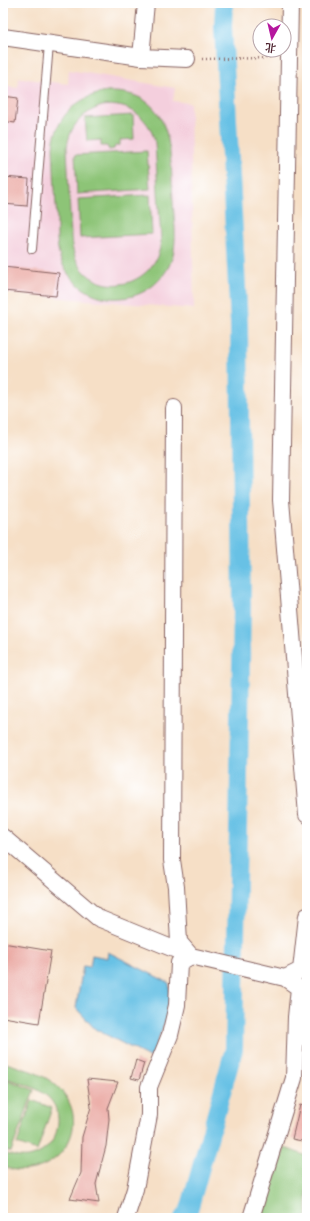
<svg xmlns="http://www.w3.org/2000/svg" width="310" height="1221" font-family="'IM FELL French Canon','Noto Serif SC',serif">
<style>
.built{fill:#f4cfdd}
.green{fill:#8dc477;stroke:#6c7251;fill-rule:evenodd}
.water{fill:#67c1e5;stroke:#587088}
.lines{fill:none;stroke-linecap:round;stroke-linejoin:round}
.canal{stroke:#67c1e5;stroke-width:18}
.building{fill:#ebaba5}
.service-casing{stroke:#866261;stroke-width:10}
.minor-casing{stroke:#866261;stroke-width:18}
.path{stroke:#866261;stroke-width:2.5;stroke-dasharray:1 3;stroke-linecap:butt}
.service{stroke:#fff;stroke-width:8}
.minor{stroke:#fff;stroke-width:16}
</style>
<rect width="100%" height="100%" fill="#fff"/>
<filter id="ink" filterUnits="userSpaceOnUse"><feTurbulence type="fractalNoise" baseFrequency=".025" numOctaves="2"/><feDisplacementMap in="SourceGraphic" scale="8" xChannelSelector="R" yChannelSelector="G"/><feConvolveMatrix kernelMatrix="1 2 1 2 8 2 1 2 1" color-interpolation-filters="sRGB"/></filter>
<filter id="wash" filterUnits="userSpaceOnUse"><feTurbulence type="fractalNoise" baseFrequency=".012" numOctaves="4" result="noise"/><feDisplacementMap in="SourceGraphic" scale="16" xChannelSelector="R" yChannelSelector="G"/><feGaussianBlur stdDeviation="0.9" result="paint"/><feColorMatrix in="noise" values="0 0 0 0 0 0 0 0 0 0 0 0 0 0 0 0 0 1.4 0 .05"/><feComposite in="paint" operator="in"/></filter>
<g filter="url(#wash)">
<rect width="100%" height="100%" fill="#f6dfc6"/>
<path class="built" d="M 69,70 L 175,88 L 173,101 L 190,103 L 194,309 L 3,293 L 3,86 L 18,88 L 19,78 L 68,84 Z"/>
<path class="green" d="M 106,92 C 175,89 170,151 173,200 C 174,221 179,246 169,266 C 160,284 141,297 121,298 C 94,301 69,284 60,258 C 56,246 57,232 57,219 C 55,195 54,171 53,147 C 56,117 76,97 106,92 ZM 102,106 C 128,102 150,117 155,143 L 161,241 C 157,287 96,302 76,259 C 70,246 71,229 70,214 C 69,192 68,169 67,147 C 70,126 82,113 102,106 Z
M 133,115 L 134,139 L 120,140 L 120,145 L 115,146 L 114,149 L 109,150 L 107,146 L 101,146 L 101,140 L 87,141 L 85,118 Z
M 147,151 L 150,189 L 77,194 L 75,155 Z
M 150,195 L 152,234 L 80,238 L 78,199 Z
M 3,1062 C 21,1068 44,1073 58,1087 C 98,1126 54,1185 3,1167 L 3,1153 C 11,1155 18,1158 27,1157 C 55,1154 69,1117 48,1097 C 36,1086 17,1082 3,1077 Z
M 3,1078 L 34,1090 L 11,1152 L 3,1149 Z
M 32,1100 L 52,1108 L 37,1151 L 17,1144 Z
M 285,1148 L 307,1156 L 307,1218 L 261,1218 Z"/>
<path class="water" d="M 108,952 L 169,983 L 171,1006 L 151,1058 L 95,1029 L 76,1008 L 83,966 L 90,967 L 92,955 L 107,958 Z"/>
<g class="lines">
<path class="canal" d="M 183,1218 L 189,1210 L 234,1049 L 242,608 L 239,324 L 223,27 L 224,3"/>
</g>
<g id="blocks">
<path class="building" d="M 3,96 L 18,98 L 15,123 L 3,121 Z
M 3,177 L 29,179 L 27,206 L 3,204 Z
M 3,267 L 59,273 L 56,296 L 3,291 Z
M 3,943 L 51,951 L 39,1023 L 3,1017 Z
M 136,1060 L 144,1063 L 139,1080 L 131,1078 Z
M 87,1079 L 118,1082 L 108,1108 L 109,1119 L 106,1146 L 96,1184 L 99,1203 L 70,1199 L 81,1173 L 82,1137 L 91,1107 Z
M 300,1105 L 307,1107 L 307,1142 L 292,1139 Z"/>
</g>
</g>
<g filter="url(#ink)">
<use href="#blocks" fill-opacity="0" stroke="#866261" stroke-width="1"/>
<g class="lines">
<g class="service-casing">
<path id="service" d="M 32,249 L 49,44"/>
</g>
<g class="minor-casing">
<path id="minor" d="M 290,3 L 281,500 L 307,815
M 3,37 L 141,57 L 187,59
M 141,57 L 146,3
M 3,837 L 98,918 L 191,956 L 285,978
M 126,1218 L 135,1189 L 149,1115 L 149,1087 L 170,1035 L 177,1005 L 179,963 L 191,956 L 179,942 L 176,887 L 172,860 L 174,408
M 251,1218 L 294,1078 L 296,1017 L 299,988 L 285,978 L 301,970 L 307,916"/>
</g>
<path class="path" d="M 202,59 L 273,58"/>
<use href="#service" class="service"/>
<use href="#minor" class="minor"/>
</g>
</g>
<rect width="310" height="1221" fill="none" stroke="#fff" stroke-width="16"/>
<g transform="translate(272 38) rotate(188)"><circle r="19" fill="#ffffff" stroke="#b7a5aa"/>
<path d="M0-3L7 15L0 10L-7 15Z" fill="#b5179e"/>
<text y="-6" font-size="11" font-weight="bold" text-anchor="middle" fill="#4a1f2b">北</text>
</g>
</svg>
